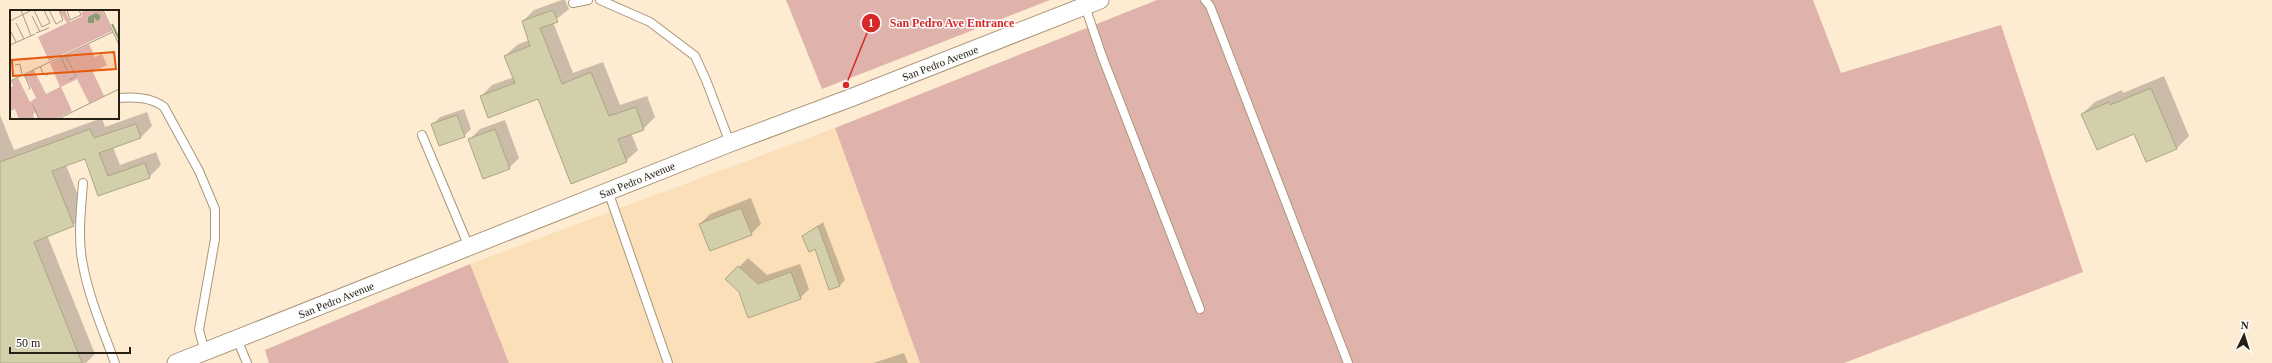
<svg xmlns="http://www.w3.org/2000/svg" width="2272" height="363" font-family="'Times New Roman',serif">
<style>
.built{fill:#fadfb9}
.green{fill:#dfb2ab}
.shadow{fill:#0003}
.building{fill:#d4cfab;stroke:#aba684}
.lines{fill:none;stroke-linecap:round;stroke-linejoin:round}
.lane-casing{stroke:#aa9678;stroke-width:10}
.street-casing{stroke:#aa9678;stroke-width:19}
.lane{stroke:#fff;stroke-width:8}
.street{stroke:#fff;stroke-width:17}
.labels{text-anchor:middle;dominant-baseline:central;stroke-width:3;stroke-linejoin:round;paint-order:stroke}
.street-label{font-size:11px;fill:#272014;stroke:#fbfbfb}
.inset-river{fill:none;stroke:#8b9c72;stroke-width:2}
.inset-road{fill:none;stroke:#a79a86;stroke-width:1}
.view{fill:#e8590c;fill-opacity:0.15;stroke:#e8590c;stroke-width:2}
.inset-edge{fill:none;stroke:#272014;stroke-width:2}
.leader{fill:none;stroke:#d62828;stroke-width:1.5}
.callout-dot{fill:#d62828;stroke:#fbfbfb;stroke-width:1.5}
.mark-label{font-size:12px;text-anchor:middle;font-weight:bold;fill:#fff}
.callout-label{font-size:12px;text-anchor:middle;font-weight:bold;fill:#d62828;stroke:#fbfbfb;stroke-width:3;stroke-linejoin:round;paint-order:stroke}
</style>
<rect width="100%" height="100%" fill="#fdecd2"/>
<path class="built" d="M 835,128 L 920,363 L 509,363 L 470,264 Z"/>
<path class="green" d="M 786,0 L 1050,0 L 822,89 Z
M 1157,0 L 1813,0 L 1841,73 L 2001,25 L 2083,272 L 1844,363 L 920,363 L 835,128 Z
M 470,264 L 509,363 L 269,363 L 265,350 Z"/>
<path class="shadow" d="M 562,0 L 565,0 L 569,9 L 553,22 L 573,73 L 603,62 L 620,105 L 647,96 L 655,117 L 643,129 L 631,133 L 638,150 L 626,161 L 538,98 L 481,96 L 492,85 L 514,77 L 505,56 L 517,45 L 529,40 L 523,21 L 534,10 Z
M 2164,76 L 2189,136 L 2177,148 L 2082,114 L 2095,102 L 2122,90 L 2123,93 Z
M 464,109 L 471,129 L 464,136 L 433,124 L 440,117 Z
M 147,112 L 152,126 L 140,138 L 113,147 L 120,165 L 156,152 L 161,165 L 149,177 L 99,195 L 86,158 L 66,165 L 85,213 L 73,225 L 47,235 L 95,354 L 86,363 L 0,363 L 0,115 L 14,150 L 102,118 L 105,127 Z
M 505,120 L 519,158 L 509,168 L 470,139 L 480,129 Z
M 751,198 L 761,224 L 751,234 L 700,224 L 710,214 Z
M 823,222 L 845,280 L 840,285 L 829,289 L 815,248 L 803,236 Z
M 748,258 L 767,275 L 800,264 L 809,289 L 800,298 L 740,291 L 727,279 Z
M 904,353 L 908,363 L 873,363 Z"/>
<path class="building" d="M 553,10 L 558,22 L 540,28 L 562,84 L 591,72 L 609,116 L 636,107 L 644,130 L 618,139 L 627,162 L 571,184 L 538,99 L 488,118 L 480,96 L 515,83 L 504,56 L 530,46 L 522,21 Z
M 2151,88 L 2177,149 L 2146,162 L 2134,134 L 2097,150 L 2081,114 L 2109,102 L 2110,105 Z
M 457,115 L 465,137 L 439,146 L 431,124 Z
M 136,124 L 141,138 L 99,153 L 108,176 L 145,163 L 150,178 L 98,196 L 85,159 L 52,171 L 74,226 L 34,242 L 82,363 L 0,363 L 0,162 L 90,129 L 94,138 Z
M 495,129 L 510,169 L 483,179 L 468,139 Z
M 741,208 L 752,235 L 710,251 L 699,224 Z
M 818,226 L 840,286 L 829,290 L 815,249 L 809,252 L 802,236 Z
M 738,266 L 758,284 L 791,272 L 801,299 L 748,318 L 739,292 L 725,279 Z"/>
<g class="lines">
<g class="lane-casing">
<path id="lane" d="M 600,0 L 650,22 L 695,56 L 706,80 L 730,143
M 1205,0 L 1210,6 L 1348,363
M 573,3 L 588,0
M 1085,6 L 1102,56 L 1200,309
M 118,98 C 134,97 151,97 164,107 L 199,171 L 215,209 L 215,239 L 199,330 L 205,352
M 422,135 L 469,247
M 83,183 C 81,208 78,236 82,260 C 88,296 103,330 115,363
M 608,191 L 668,363
M 237,339 L 247,363"/>
</g>
<g class="street-casing">
<path id="street" d="M 176,363 L 730,143 L 853,97 L 1100,0"/>
</g>
<use href="#lane" class="lane"/>
<use href="#street" class="street"/>
</g>
<g class="labels">
<g class="street-label">
<text transform="translate(940 63) rotate(-21)">San Pedro Avenue</text>
<text transform="translate(637 180) rotate(-22)">San Pedro Avenue</text>
<text transform="translate(336 300) rotate(-22)">San Pedro Avenue</text>
</g>
</g>
<g transform="translate(10 10)">
<rect width="109" height="109" fill="#fdecd2"/>
<path d="M 49,0 L 55,0 L 60,12 L 72,6 L 71,3 L 75,0 L 92,0 L 102,21 L 39,51 L 28,27 L 57,13 ZM 79,34 L 85,47 L 92,44 L 97,55 L 83,62 L 94,86 L 79,93 L 67,69 L 51,77 L 62,101 L 46,109 L 28,109 L 26,102 L 23,104 L 24,109 L 9,109 L 5,99 L 0,101 L 0,78 L 3,76 L 1,71 L 8,68 L 20,92 L 26,88 L 15,65 L 24,60 L 36,84 L 50,77 L 40,53 Z" fill="#dfb2ab"/>
<path d="M 86,3 L 90,5 L 90,9 L 87,11 L 84,7 L 84,13 L 78,13 L 78,7 Z" fill="#8b9c72"/>
<path class="inset-river" d="M 102,14 L 109,29"/>
<path class="inset-road" d="M 11,0 L 21,26M 24,0 L 32,17 L 40,13 L 34,0M 39,0 L 46,14 L 53,10 L 49,0M 57,0 L 60,10 L 71,5 L 69,0M 93,0 L 109,35M 22,6 L 30,22M 0,11 L 22,0M 6,13 L 14,29M 0,20 L 6,32M 26,23 L 39,18M 0,35 L 25,24M 55,45 L 66,66 L 59,70M 51,47 L 57,60M 5,55 L 10,54 L 12,65M 30,56 L 33,64 L 38,65M 14,64 L 20,78 L 18,80M 0,71 L 103,22M 23,95 L 29,109M 48,109 L 109,79"/>
<path class="view" d="M 104,42 L 106,59 L 3,66 L 2,50 Z"/>
<rect width="109" height="109" class="inset-edge"/>
</g>
<path class="leader" d="M846 85L871 23"/>
<g class="callout-dot">
<circle cx="846" cy="85" r="4"/>
<circle cx="871" cy="23" r="10"/>
</g>
<g class="mark-label">
<text x="871" y="27">1</text>
</g>
<g class="callout-label">
<text x="952" y="27">San Pedro Ave Entrance</text>
</g>
<g transform="translate(2244 335) rotate(4)" stroke="#fbfbfb" stroke-width="3" paint-order="stroke">
<path d="M0-3L7 15L0 10L-7 15Z" fill="#272014"/>
<text y="-6" font-size="11" font-weight="bold" text-anchor="middle" fill="#272014">N</text>
</g>
<path d="M10 347v6h120v-6" fill="none" stroke="#272014" stroke-width="2"/>
<text x="16" y="347" font-size="12" fill="#272014" stroke="#fbfbfb" stroke-width="3" paint-order="stroke">50 m</text>
</svg>
